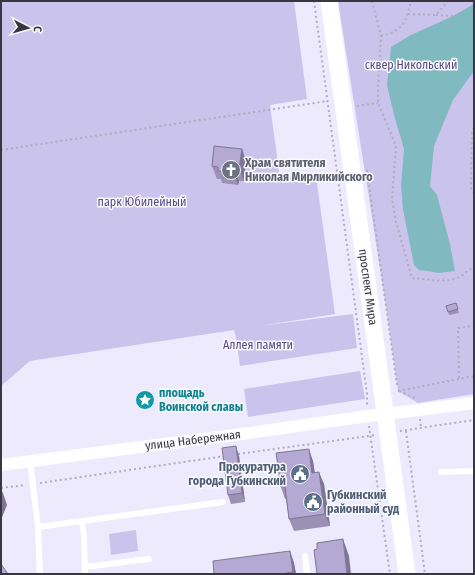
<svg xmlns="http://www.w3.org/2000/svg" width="475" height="575" font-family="'Fira Sans Condensed',sans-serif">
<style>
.green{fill:#cac3ec}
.water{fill:#80bac0}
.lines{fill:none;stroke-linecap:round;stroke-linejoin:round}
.path{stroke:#afadbd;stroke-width:2;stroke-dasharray:2 3;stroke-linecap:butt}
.lane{stroke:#fff;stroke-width:6}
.street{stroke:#fff;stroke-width:12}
.secondary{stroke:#fff;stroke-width:17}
.wall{fill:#9b91b5}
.shaded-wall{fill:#7e7694}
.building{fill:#b4a9d3;stroke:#7e7694}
.labels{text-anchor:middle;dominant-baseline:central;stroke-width:3;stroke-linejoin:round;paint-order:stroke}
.park-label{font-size:12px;fill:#574a82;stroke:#faf9fe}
.worship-label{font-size:12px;font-weight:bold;fill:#5b616d;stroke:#faf9fe;text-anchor:start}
.street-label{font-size:12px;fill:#38373f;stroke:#faf9fe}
.culture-label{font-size:12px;font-weight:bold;fill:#0d838f;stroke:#faf9fe;text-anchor:start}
.service-label{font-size:12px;font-weight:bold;fill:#4e5e75;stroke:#faf9fe;text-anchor:end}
</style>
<rect width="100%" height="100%" fill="#edeafe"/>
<path class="green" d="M 1,1 L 294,1 L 307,99 L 270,105 L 280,178 L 316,176 L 335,314 L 260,326 L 353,314 L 357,348 L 240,366 L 236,337 L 234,330 L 30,361 L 1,386 Z
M 338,1 L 474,1 L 474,394 L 418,403 L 398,391 L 387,313 Z
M 360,371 L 365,399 L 248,417 L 244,389 Z
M 136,530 L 138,551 L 111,555 L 109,534 Z"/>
<path class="water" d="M 474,4 L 474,71 L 453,100 L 434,146 L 430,186 L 437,195 L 450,244 L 455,271 L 439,273 L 428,271 L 419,270 L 414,265 L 403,209 L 401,186 L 404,149 L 394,115 L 387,85 L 391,47 L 411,35 L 453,16 Z"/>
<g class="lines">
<path class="path" d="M 314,1 L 367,394 L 367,406
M 372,1 L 381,36 L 378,87 L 378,103 L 396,146 L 392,199 L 396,222 L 412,278 C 427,279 447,284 461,276 C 466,273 468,269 474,268
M 408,14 L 436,15 L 448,1
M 436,15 L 453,16
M 381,36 C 403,31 406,22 411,1
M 357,106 L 378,103
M 474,128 L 472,130 L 471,190 L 474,193
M 1,150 L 328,101
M 367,170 L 397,385
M 459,378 L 458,328 L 474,326
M 398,391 L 474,376
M 399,391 L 417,399
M 420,419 L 421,427
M 369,426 L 390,574
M 400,431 L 474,420
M 406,431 L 425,574
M 238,454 L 376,435
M 40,483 L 225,456
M 1,488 L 25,485"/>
<path class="lane" d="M 30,461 L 38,527 L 40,574
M 441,472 L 474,471
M 82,522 L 84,536 L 85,574
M 38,527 L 223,502
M 305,556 L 307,574
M 85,567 L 149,559"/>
<path class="street" d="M 1,465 L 242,434 L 368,416 L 419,410 L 474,403"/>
<path class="secondary" d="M 329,1 L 407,574"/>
</g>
<path class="wall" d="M 242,149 L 246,161 L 244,181 L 239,181 L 238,185 L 222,183 L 221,179 L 217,179 L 212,166 Z
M 456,303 L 459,313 L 449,315 L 446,306 Z
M 239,456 L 245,502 L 231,504 L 228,495 Z
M 313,461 L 315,473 L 324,484 L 330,526 L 294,531 L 289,519 L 286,499 L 285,499 L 281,487 Z
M 290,551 L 294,563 L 296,574 L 214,574 Z"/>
<path class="shaded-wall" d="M 242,149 L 246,161 L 244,181 L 239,169 Z
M 234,168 L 239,181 L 238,185 L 234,173 Z
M 236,446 L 239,456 L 245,502 L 242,493 Z
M 309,449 L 313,461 L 316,485 L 312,473 Z
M 319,472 L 324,484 L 330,526 L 325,514 Z
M 3,493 L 7,505 L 1,520 L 1,497 Z
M 343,539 L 349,556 L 351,574 L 347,574 Z
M 290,551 L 294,563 L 296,574 L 293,574 L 293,572 Z"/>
<path class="building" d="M 214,146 L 242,149 L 239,169 L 234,168 L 234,173 L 218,171 L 218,167 L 212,166 Z
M 456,303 L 458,309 L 448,312 L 446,306 Z
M 236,446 L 242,493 L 228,495 L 222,448 Z
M 309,449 L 312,473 L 319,472 L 325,514 L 289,519 L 285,486 L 281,487 L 276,453 Z
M 1,492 L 3,493 L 1,497 Z
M 343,539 L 347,574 L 317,574 L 314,550 L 317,549 L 317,543 Z
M 290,551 L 293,572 L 280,574 L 214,574 L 213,561 Z
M 1,564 L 8,574 L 1,574 Z"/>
<defs>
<g id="church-disc" transform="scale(1)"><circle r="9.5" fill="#6b7280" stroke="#faf9fe"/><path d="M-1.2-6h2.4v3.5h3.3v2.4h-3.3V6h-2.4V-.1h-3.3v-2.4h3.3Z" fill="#fff"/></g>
<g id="sight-disc" transform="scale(1)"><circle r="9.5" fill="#0f9aa8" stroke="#faf9fe"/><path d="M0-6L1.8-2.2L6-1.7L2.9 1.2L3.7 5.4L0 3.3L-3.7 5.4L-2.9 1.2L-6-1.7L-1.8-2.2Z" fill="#fff"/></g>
<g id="civic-disc" transform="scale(1)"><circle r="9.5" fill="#5c6f8a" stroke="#faf9fe"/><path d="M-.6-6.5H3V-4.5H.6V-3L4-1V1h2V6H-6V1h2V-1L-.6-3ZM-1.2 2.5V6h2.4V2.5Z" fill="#fff"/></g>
</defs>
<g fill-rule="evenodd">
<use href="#church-disc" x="231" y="170"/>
<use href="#sight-disc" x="145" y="400"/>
<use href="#civic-disc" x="300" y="474"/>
<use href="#civic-disc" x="313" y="502"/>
</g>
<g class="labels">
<g class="park-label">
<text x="411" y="65">сквер Никольский</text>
<text x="142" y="202">парк Юбилейный</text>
<text x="258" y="345">Аллея памяти</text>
</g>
<g class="worship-label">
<text x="245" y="163">Храм святителя<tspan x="245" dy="14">Николая Мирликийского</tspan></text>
</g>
<g class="street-label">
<text transform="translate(368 287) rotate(82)">проспект Мира</text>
<text transform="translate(193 440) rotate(-7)">улица Набережная</text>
</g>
<g class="culture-label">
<text x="159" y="393">площадь<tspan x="159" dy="14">Воинской славы</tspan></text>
</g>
<g class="service-label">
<text x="286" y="467">Прокуратура<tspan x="286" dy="14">города Губкинский</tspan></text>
<text x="327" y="495" text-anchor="start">Губкинский<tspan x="327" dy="14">районный суд</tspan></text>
</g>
</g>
<rect width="475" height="575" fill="none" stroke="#38373f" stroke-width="4"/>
<g transform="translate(28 28) rotate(96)" stroke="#faf9fe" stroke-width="3" paint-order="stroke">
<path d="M0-3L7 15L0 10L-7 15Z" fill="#38373f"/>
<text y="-6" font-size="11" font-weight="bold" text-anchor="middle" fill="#38373f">С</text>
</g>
</svg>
